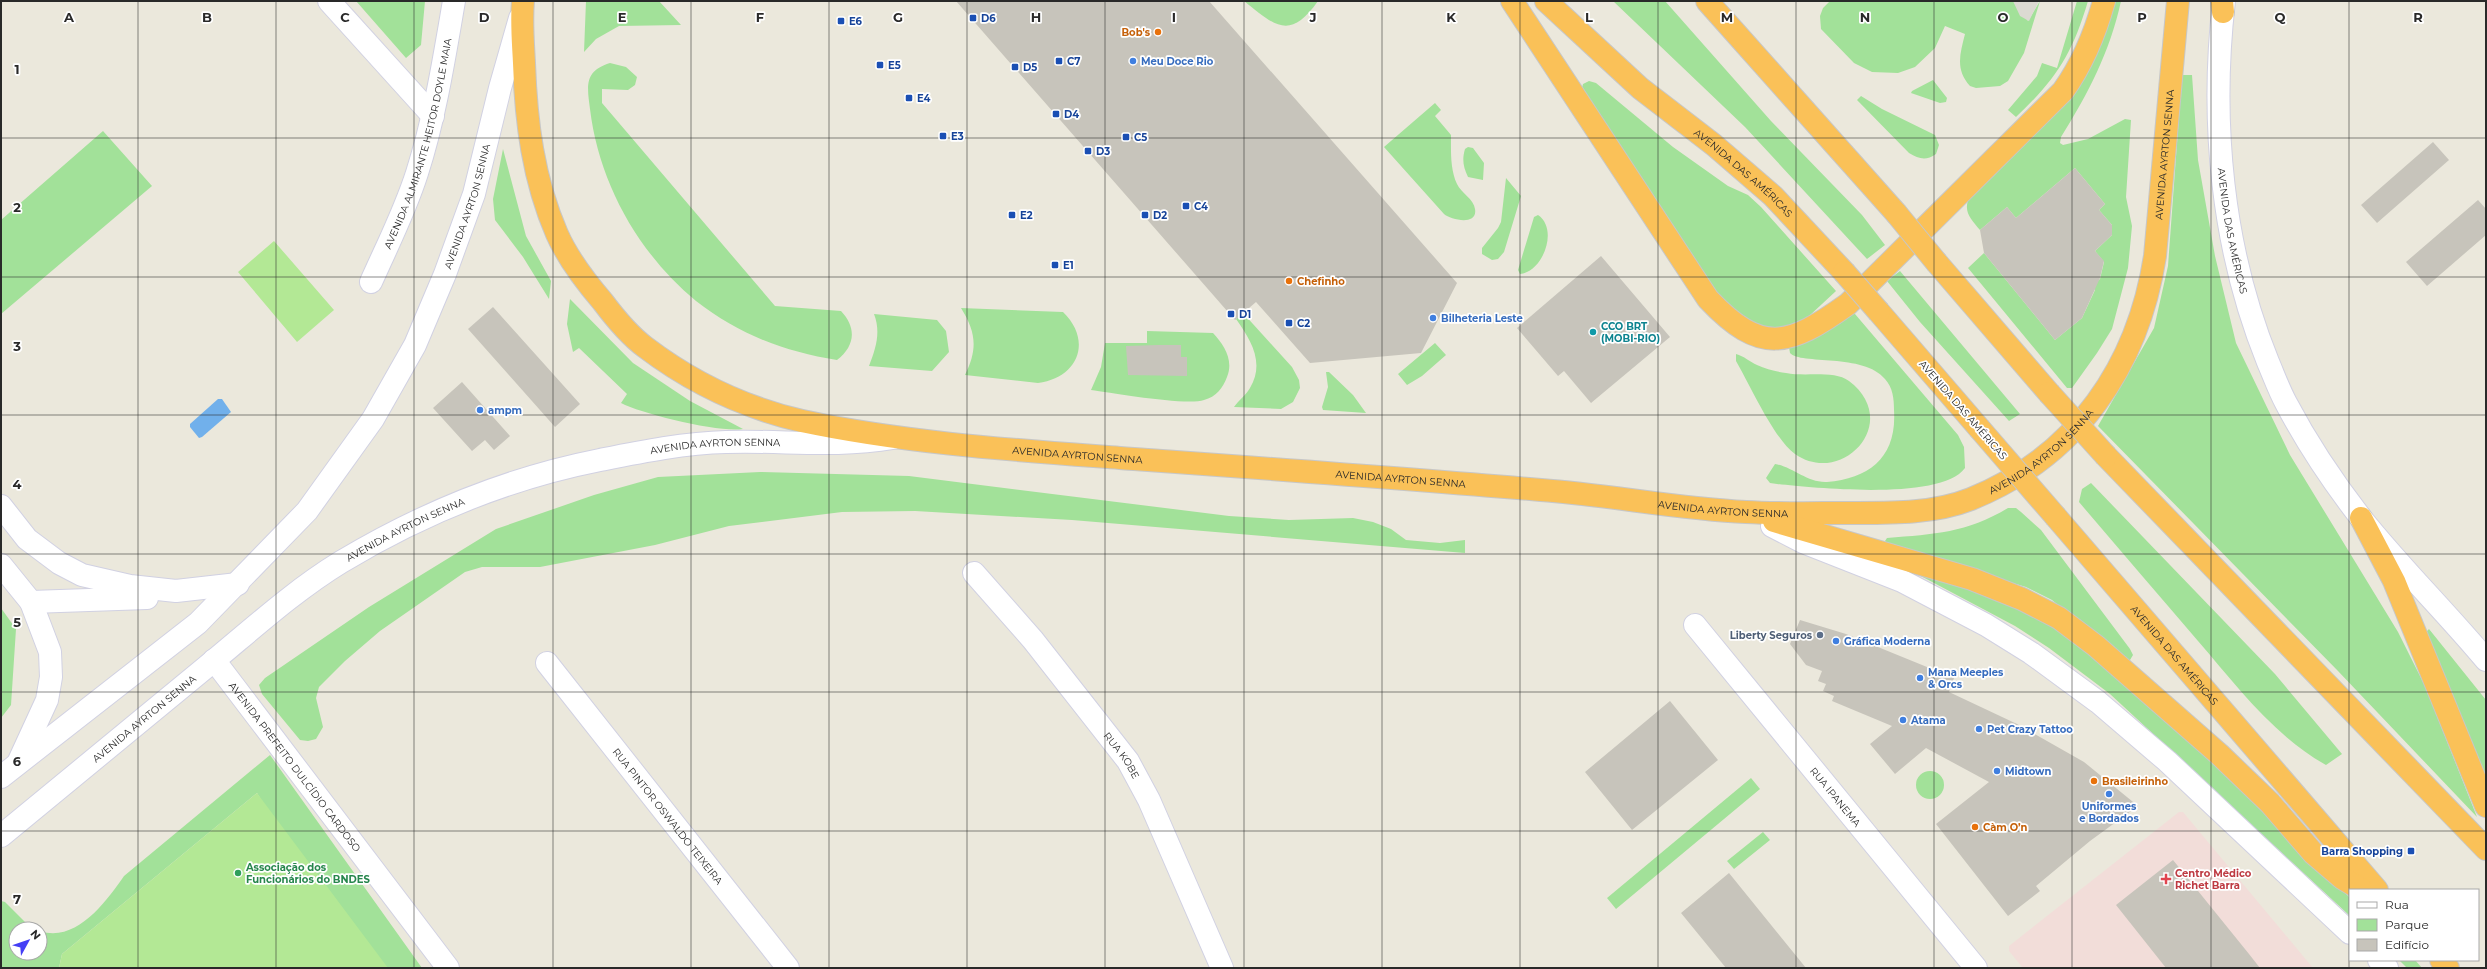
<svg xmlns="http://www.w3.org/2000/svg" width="2487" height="969" font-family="Montserrat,sans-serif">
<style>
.medical{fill:#f2ddd9}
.green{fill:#a2e199}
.pitch{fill:#b3e895}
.plaza{fill:#dcdad2}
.water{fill:#71b0eb}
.building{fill:#c7c4bb}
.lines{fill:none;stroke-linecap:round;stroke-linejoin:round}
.street-casing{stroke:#d1d1e2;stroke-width:24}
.secondary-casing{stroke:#d1d1e2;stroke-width:24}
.highway-casing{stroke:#c7c7c7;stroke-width:24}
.street{stroke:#fff;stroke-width:22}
.secondary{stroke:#fff;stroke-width:22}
.highway{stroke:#fac158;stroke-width:22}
.highway-bridge-casing{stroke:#c7c7c7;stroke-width:24;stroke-linecap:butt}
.highway-bridge{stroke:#fac158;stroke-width:22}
.grid{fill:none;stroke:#292929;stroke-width:1;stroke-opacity:0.55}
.transit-dot{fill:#1a4fb4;stroke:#fff;stroke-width:1.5}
.food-dot{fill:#e8710a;stroke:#fff;stroke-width:1.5}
.shop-dot{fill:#3f7fe0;stroke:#fff;stroke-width:1.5}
.culture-dot{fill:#0f9aa8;stroke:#fff;stroke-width:1.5}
.service-dot{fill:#5c6f8a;stroke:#fff;stroke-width:1.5}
.leisure-dot{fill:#2e9e5b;stroke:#fff;stroke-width:1.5}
.health-dot{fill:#e0444e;stroke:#fff;stroke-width:1.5}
.labels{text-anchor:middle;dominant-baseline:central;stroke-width:3.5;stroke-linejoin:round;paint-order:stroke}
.transit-label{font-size:10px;font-weight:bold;fill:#164399;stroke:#fff;text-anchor:start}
.food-label{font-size:10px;font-weight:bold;fill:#c56008;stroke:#fff;text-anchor:start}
.shop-label{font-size:10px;font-weight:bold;fill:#366cbe;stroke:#fff;text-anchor:start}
.street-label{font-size:10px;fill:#292929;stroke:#fff}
.culture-label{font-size:10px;font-weight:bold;fill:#0d838f;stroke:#fff;text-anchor:start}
.service-label{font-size:10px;font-weight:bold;fill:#4e5e75;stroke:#fff;text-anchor:end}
.leisure-label{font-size:10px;font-weight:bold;fill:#27864d;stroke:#fff;text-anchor:start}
.health-label{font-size:10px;font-weight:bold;fill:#be3a42;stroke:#fff;text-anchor:start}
.grid-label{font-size:13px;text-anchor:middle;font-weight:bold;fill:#292929;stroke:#fff;stroke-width:3.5;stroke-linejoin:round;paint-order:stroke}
</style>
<rect width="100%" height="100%" fill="#ebe8dc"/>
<path class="medical" d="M 2179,812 L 2183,812 L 2313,968 L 2023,968 L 2009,951 L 2009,946 Z"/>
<path class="green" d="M 356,1 L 425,1 L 421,45 L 406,58 Z
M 586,1 L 659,1 L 681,25 L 619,26 L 596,39 L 584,52 Z
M 1244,1 L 1318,1 C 1290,41 1275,26 1244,1 Z
M 1613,1 L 1665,1 L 1771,121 L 1862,215 L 1885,245 L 1867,259 L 1745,127 Z
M 1830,1 L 2013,1 L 2028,21 L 2040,1 L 2024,53 L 2008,81 L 2000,86 L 1976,88 L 1970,86 C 1955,69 1960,54 1965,34 L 1945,26 L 1935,48 L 1915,67 L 1898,73 L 1872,72 L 1854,63 L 1821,29 L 1820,16 L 1823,8 Z
M 2077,1 L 2088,1 C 2072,55 2056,79 2016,117 L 2008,110 L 2037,76 L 2042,63 L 2057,68 Z
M 2115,1 L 2121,1 C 2110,52 2088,94 2061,137 L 2060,143 L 2063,145 L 2088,139 L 2125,119 L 2131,120 L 2126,197 L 2132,226 L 2128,268 L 2112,329 L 2097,353 L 2072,388 L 2067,388 L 1968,268 L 1984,253 L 2055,340 L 2082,318 L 2095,290 L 2091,286 L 2100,279 L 2104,262 L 2095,251 L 2112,235 L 2112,225 L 2099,210 L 2105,204 L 2075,168 L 2016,218 L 2007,207 L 1980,230 C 1971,219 1962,211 1970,196 L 2069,100 L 2097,54 Z
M 610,63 L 626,67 L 637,77 L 635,85 L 628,90 L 602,89 L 602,103 L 775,306 L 841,311 C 857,328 855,346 837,360 C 785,352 738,334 696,301 C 638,253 599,183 590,109 C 587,86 584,71 610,63 Z
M 2182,75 L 2192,75 L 2198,160 L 2215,256 L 2236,343 L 2290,455 L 2398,632 L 2425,686 L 2477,817 L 2338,671 L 2098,426 L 2154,328 L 2168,266 Z
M 1933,80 L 1947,98 L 1946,102 L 1940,103 L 1911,93 L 1912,91 Z
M 1589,81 L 1596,83 L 1673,147 L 1728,186 L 1748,195 L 1761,207 L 1836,291 L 1808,317 L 1789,327 L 1772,329 L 1756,326 L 1720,300 L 1582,88 L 1583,84 Z
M 1861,96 L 1882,109 L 1935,135 L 1939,145 L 1936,154 C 1926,161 1919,159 1909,153 L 1857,100 Z
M 1435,103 L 1441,110 L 1435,116 L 1451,135 C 1451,151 1450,169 1457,184 C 1461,193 1474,199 1475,209 C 1478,226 1451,220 1444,214 L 1384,147 Z
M 103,131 L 152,186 L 1,314 L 1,220 Z
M 1468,147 L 1473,148 L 1484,163 L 1483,180 L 1468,177 C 1463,167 1462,159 1465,149 Z
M 503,149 L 526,236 L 551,281 L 549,299 L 523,257 L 495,220 L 493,199 Z
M 1506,178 L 1521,196 L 1504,252 L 1498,259 L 1492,260 L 1482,254 L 1482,248 L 1498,228 L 1501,222 Z
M 1538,215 C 1559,229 1543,272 1520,274 L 1518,270 L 1534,217 Z
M 1900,271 L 2020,414 L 2009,421 L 1920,322 L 1887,281 Z
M 570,299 L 633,363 L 690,401 L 743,429 C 720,433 642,414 621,403 L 627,394 L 579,348 L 573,352 L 567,324 Z
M 961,308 L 1063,312 C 1093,341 1078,378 1038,383 L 965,375 C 978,349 976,332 961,308 Z
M 1850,312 L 1855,314 L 1958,435 L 1964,447 L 1965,468 C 1941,501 1815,488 1777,484 L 1770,483 L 1766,478 L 1775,464 C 1793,467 1807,483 1827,482 C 1870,478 1897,457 1894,410 C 1894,399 1893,388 1885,379 C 1864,353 1800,365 1790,353 L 1789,347 Z
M 1243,313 L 1292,367 L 1299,380 L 1300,388 L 1293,402 L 1281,409 L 1234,407 C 1239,400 1246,395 1250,388 C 1265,363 1251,340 1236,319 Z
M 874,314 L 937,320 L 946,331 L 949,352 L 932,371 L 869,366 C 876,348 881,332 874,314 Z
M 1147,331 L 1213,333 C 1224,345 1234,360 1227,377 C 1223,388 1216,397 1204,400 C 1187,406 1113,393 1091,390 L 1101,367 L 1105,343 L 1147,343 Z
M 1435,343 L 1446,355 L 1422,376 L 1407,385 L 1398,374 Z
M 1736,354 C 1744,356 1750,362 1757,365 C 1766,369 1777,372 1786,373 C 1805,377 1834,370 1849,381 C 1903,422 1842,487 1795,454 C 1774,439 1750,385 1736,361 Z
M 1326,372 L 1329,372 L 1353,395 L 1366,413 L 1323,410 L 1322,407 L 1328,387 Z
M 760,472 L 909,476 L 1229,516 L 1289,520 L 1353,518 L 1373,522 L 1391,529 L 1406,540 L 1440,543 L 1465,540 L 1465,553 L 1072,520 L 915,511 L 842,512 L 729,526 L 655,545 L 540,567 L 482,567 L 465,572 L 380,631 L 345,661 L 319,687 L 316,698 L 323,727 L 316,739 L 308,741 L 300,740 L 262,694 L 259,685 L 265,678 L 369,607 L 496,529 L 594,495 L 658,477 Z
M 2091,483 L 2275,674 L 2342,754 L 2326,765 C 2274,736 2236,685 2198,641 C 2158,594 2118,548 2079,502 L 2082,489 Z
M 2008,508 L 2016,508 L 2021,512 L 2041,530 L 2130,649 L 2133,655 L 2130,660 L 2128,661 L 2052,600 L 2026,587 L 1889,545 L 1885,541 L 1887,538 C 1935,534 1966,533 2008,508 Z
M 1918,569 L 2050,619 L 2230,773 L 2350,898 L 2350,916 L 2110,694 L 2049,648 L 2015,626 L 1919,575 L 1916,571 Z
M 1,608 L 16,629 L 11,705 L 1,718 Z
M 2429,629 L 2486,700 L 2486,790 L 2426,632 Z
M 270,755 L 422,968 L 362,968 L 257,793 L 62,954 L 59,968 L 1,968 L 1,901 L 5,902 L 32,929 L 16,929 L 16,953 L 40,953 L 40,931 C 76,943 106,902 124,876 Z
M1916 785a14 14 0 1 1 28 0a14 14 0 1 1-28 0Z
M 1751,778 L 1760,789 L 1616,909 L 1607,898 Z
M 1763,832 L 1770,840 L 1734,869 L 1727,861 Z
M 2399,960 L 2415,960 L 2422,968 L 2407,968 Z"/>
<path class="pitch" d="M 274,241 L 334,310 L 297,342 L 238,272 Z
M 257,793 L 388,968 L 59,968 L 62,954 Z"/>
<path class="plaza" d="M 2013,1 L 2039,1 L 2029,21 L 2020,16 Z"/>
<path class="water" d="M 218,399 L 222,399 L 231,412 L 202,437 L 199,438 L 190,427 L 190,424 Z"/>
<path class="building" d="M 956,1 L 1209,1 L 1457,283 L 1421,353 L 1310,363 L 1256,302 L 1235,320 Z
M 2433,142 L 2449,160 L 2377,223 L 2361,205 Z
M 2075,168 L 2105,204 L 2099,210 L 2112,225 L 2112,235 L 2095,251 L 2104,261 L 2100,278 L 2082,318 L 2055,340 L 1984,253 L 1980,230 L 2007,207 L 2016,218 Z
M 2478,200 L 2486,209 L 2486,235 L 2427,286 L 2406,262 Z
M 1601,256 L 1670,337 L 1591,403 L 1564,371 L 1558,376 L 1517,328 Z
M 493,307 L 580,404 L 555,427 L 468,329 Z
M 1158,345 L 1181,345 L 1181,357 L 1187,357 L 1187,376 L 1128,375 L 1126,346 Z
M 462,382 L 510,436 L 494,450 L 485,440 L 472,451 L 433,408 Z
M 1800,620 L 1846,634 L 1954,678 L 1949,692 L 2017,724 L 2084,762 L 2138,806 L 2090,841 L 2036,886 L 2040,891 L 2008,916 L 1936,824 L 1989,782 L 1926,748 L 1895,774 L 1870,744 L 1892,726 L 1832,701 L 1834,696 L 1823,691 L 1826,684 L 1818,681 L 1822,671 L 1806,665 L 1790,644 Z
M 1670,701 L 1718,760 L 1632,830 L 1585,772 Z
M 2173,860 L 2249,954 L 2260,968 L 2166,968 L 2116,905 Z
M 1729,873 L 1806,968 L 1726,968 L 1681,913 Z"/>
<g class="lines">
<g class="street-casing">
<g id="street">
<path d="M 329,1 L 433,116"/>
<path id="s1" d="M 371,282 C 387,246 405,211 417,173 C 435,117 444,59 454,1"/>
<path d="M 1,506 L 27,539 L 59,563 L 82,575 L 130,586 L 176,591 L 238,584"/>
<path d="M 1,565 L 31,602 L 50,652 L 51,677 L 47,700 L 18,763"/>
<path id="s2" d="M 974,573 L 1033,640 L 1128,761 L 1149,800 L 1222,968"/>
<path d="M 31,602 L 147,598"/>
<path id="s3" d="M 1695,625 L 1976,968"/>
<path id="s4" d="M 214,660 L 448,968"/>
<path id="s5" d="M 547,663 L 788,968"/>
</g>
</g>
<g class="secondary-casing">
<g id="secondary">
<path id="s6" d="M 2224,1 C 2210,122 2222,249 2268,362 C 2274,376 2279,390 2286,403 C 2307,443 2333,482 2361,518 C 2400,567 2446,612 2486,660"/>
<path d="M 1772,526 L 1803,542 L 1902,581 L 1986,625 L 2031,653 L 2098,702 L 2167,761 L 2350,933"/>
<path id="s7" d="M 1,777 L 198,623 L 307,511 L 373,419 L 415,345 L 445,274 L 474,194 L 500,88 L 520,18"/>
<path id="s8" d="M 1,836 C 69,780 137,724 205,668 C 249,632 292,592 341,562 C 421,514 509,478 600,460 C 640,452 684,443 726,442 C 784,440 833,448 893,438"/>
<path d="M 2379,960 L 2387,968"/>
</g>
</g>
<g class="highway-casing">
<g id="highway">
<path id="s9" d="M 523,1 C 521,22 523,42 524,63 C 526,121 533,179 557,234 C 568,259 585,281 603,302 C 615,318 629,335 645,347 C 691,382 746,408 802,421 C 906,443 1014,450 1120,458 C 1260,468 1401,478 1541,490 C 1610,495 1678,509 1746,512 C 1780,514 1815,513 1849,513 C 1890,513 1933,514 1971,499 C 2077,456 2138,366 2155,256 L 2178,1"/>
<path d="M 1512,1 L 1708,299 C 1761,355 1788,347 1848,304 L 2063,91 C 2083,63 2095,34 2104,1"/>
<path id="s10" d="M 1546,1 L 1640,88 L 1714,145 L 1773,196 L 1844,272"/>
<path d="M 1707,1 L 1896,213"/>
<path d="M 2222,1 L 2223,12"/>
<path d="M 1937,263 L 2049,393"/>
<path d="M 1879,312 L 1979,428"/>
<path d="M 2106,456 L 2486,849"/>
<path id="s11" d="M 2056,517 L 2377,890"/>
<path d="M 2361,518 L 2394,581 L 2486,806"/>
<path d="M 1774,521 L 1972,579 L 2022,599 L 2059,618 L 2096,646 L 2219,754 L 2270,803 L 2314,854 L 2342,878 L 2362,890"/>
<path d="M 2441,960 L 2448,968"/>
</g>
</g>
<use href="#street" class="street"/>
<use href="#secondary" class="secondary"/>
<use href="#highway" class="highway"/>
<g class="highway-bridge-casing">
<path id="highway-bridge" d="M 1896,213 L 1937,263
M 1844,272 L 1879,312
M 2049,393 L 2106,456
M 1979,428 L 2056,517"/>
</g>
<use href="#highway-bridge" class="highway-bridge"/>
</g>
<path class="grid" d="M 138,1 L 138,968M 276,1 L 276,968M 414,1 L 414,968M 553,1 L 553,968M 691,1 L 691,968M 829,1 L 829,968M 967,1 L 967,968M 1105,1 L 1105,968M 1244,1 L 1244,968M 1382,1 L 1382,968M 1520,1 L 1520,968M 1658,1 L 1658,968M 1796,1 L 1796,968M 1934,1 L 1934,968M 2072,1 L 2072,968M 2211,1 L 2211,968M 2349,1 L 2349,968M 1,138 L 2486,138M 1,277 L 2486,277M 1,415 L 2486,415M 1,554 L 2486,554M 1,692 L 2486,692M 1,831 L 2486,831"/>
<g class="transit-dot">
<rect x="969" y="14" width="8" height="8" rx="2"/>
<rect x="837" y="17" width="8" height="8" rx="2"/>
<rect x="1055" y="57" width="8" height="8" rx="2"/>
<rect x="876" y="61" width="8" height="8" rx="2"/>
<rect x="1011" y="63" width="8" height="8" rx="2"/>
<rect x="905" y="94" width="8" height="8" rx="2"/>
<rect x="1052" y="110" width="8" height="8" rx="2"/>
<rect x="939" y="132" width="8" height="8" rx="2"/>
<rect x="1122" y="133" width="8" height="8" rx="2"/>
<rect x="1084" y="147" width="8" height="8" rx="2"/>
<rect x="1182" y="202" width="8" height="8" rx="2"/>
<rect x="1008" y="211" width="8" height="8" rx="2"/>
<rect x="1141" y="211" width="8" height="8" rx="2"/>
<rect x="1051" y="261" width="8" height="8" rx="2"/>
<rect x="1227" y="310" width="8" height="8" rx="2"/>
<rect x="1285" y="319" width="8" height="8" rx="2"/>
<rect x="2407" y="847" width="8" height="8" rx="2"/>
</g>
<g class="food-dot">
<circle cx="1158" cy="32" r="4"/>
<circle cx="1289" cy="281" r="4"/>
<circle cx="2094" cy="781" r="4"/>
<circle cx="1975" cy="827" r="4"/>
</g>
<g class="shop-dot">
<circle cx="1133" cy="61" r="4"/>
<circle cx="1433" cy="318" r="4"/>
<circle cx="480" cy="410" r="4"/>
<circle cx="1836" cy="641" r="4"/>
<circle cx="1920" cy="678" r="4"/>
<circle cx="1903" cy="720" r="4"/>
<circle cx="1979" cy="729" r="4"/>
<circle cx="1997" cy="771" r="4"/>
<circle cx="2109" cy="794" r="4"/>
</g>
<circle class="culture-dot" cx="1593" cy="332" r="4"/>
<circle class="service-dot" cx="1820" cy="635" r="4"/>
<circle class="leisure-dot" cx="238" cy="873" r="4"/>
<path class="health-dot" d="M2164 873h4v4h4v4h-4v4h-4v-4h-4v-4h4z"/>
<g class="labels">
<g class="transit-label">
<text x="981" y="18">D6</text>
<text x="849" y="21">E6</text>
<text x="1067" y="61">C7</text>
<text x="888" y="65">E5</text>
<text x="1023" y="67">D5</text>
<text x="917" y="98">E4</text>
<text x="1064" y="114">D4</text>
<text x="951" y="136">E3</text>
<text x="1134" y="137">C5</text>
<text x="1096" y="151">D3</text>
<text x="1194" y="206">C4</text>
<text x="1020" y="215">E2</text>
<text x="1153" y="215">D2</text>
<text x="1063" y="265">E1</text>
<text x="1239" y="314">D1</text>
<text x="1297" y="323">C2</text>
<text x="2403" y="851" text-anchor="end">Barra Shopping</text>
</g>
<g class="food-label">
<text x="1150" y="32" text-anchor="end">Bob's</text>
<text x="1297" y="281">Chefinho</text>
<text x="2102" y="781">Brasileirinho</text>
<text x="1983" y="827">Càm O’n</text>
</g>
<g class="shop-label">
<text x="1141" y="61">Meu Doce Rio</text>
<text x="1441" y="318">Bilheteria Leste</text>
<text x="488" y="410">ampm</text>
<text x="1844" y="641">Gráfica Moderna</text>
<text x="1928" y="672">Mana Meeples<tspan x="1928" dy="12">&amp; Orcs</tspan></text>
<text x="1911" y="720">Atama</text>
<text x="1987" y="729">Pet Crazy Tattoo</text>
<text x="2005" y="771">Midtown</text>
<text x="2109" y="806" text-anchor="middle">Uniformes<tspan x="2109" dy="12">e Bordados</tspan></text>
</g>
<g class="street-label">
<text stroke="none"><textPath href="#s1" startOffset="147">AVENIDA ALMIRANTE HEITOR DOYLE MAIA</textPath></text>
<text stroke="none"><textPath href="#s9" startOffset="2153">AVENIDA AYRTON SENNA</textPath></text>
<text stroke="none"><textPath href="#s10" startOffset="262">AVENIDA DAS AMÉRICAS</textPath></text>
<text stroke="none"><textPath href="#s7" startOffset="753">AVENIDA AYRTON SENNA</textPath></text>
<text stroke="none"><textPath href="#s6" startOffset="231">AVENIDA DAS AMÉRICAS</textPath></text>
<text transform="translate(1963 410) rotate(49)">AVENIDA DAS AMÉRICAS</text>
<text stroke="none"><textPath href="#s8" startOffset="833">AVENIDA AYRTON SENNA</textPath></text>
<text stroke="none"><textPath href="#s9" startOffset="1817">AVENIDA AYRTON SENNA</textPath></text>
<text stroke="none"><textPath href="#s9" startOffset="834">AVENIDA AYRTON SENNA</textPath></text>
<text stroke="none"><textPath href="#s9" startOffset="1158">AVENIDA AYRTON SENNA</textPath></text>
<text stroke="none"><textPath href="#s9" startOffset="1482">AVENIDA AYRTON SENNA</textPath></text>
<text stroke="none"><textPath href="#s8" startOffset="509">AVENIDA AYRTON SENNA</textPath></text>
<text stroke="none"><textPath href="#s11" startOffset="182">AVENIDA DAS AMÉRICAS</textPath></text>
<text stroke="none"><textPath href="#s8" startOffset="185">AVENIDA AYRTON SENNA</textPath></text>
<text stroke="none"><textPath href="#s2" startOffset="235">RUA KOBE</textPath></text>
<text stroke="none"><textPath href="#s4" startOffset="134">AVENIDA PREFEITO DULCÍDIO CARDOSO</textPath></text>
<text stroke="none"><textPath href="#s3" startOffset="222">RUA IPANEMA</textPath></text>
<text stroke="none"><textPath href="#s5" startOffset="195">RUA PINTOR OSWALDO TEIXEIRA</textPath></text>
</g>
<g class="culture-label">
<text x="1601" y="326">CCO BRT<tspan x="1601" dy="12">(MOBI-RIO)</tspan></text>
</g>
<g class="service-label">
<text x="1812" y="635">Liberty Seguros</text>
</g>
<g class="leisure-label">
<text x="246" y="867">Associação dos<tspan x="246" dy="12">Funcionários do BNDES</tspan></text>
</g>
<g class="health-label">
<text x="2175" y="873">Centro Médico<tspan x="2175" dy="12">Richet Barra</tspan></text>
</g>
</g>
<g class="grid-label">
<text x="69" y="22">A</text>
<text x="207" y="22">B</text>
<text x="345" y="22">C</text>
<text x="484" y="22">D</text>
<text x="622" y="22">E</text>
<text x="760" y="22">F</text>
<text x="898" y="22">G</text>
<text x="1036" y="22">H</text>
<text x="1174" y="22">I</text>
<text x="1313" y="22">J</text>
<text x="1451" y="22">K</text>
<text x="1589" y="22">L</text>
<text x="1727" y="22">M</text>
<text x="1865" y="22">N</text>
<text x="2003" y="22">O</text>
<text x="2142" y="22">P</text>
<text x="2280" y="22">Q</text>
<text x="2418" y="22">R</text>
<text x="17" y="74">1</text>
<text x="17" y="212">2</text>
<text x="17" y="351">3</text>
<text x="17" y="489">4</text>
<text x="17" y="627">5</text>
<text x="17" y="766">6</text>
<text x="17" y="904">7</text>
</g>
<rect width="2487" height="969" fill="none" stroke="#292929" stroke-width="4"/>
<rect x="2349" y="889" width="130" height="72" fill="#ffffff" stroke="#a9a9a9"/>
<rect x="2357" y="902" width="20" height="6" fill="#ffffff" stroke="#a9a9a9"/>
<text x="2385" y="909" font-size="12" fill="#292929">Rua</text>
<rect x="2357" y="919" width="20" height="12" fill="#a2e199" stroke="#a9a9a9"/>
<text x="2385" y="929" font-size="12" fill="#292929">Parque</text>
<rect x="2357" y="939" width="20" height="12" fill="#c7c4bb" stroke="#a9a9a9"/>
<text x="2385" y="949" font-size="12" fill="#292929">Edifício</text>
<g transform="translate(28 941) rotate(50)"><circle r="19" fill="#ffffff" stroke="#a9a9a9"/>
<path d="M0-3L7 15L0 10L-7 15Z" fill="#453ff5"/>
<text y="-6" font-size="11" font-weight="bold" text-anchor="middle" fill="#292929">N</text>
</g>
</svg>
